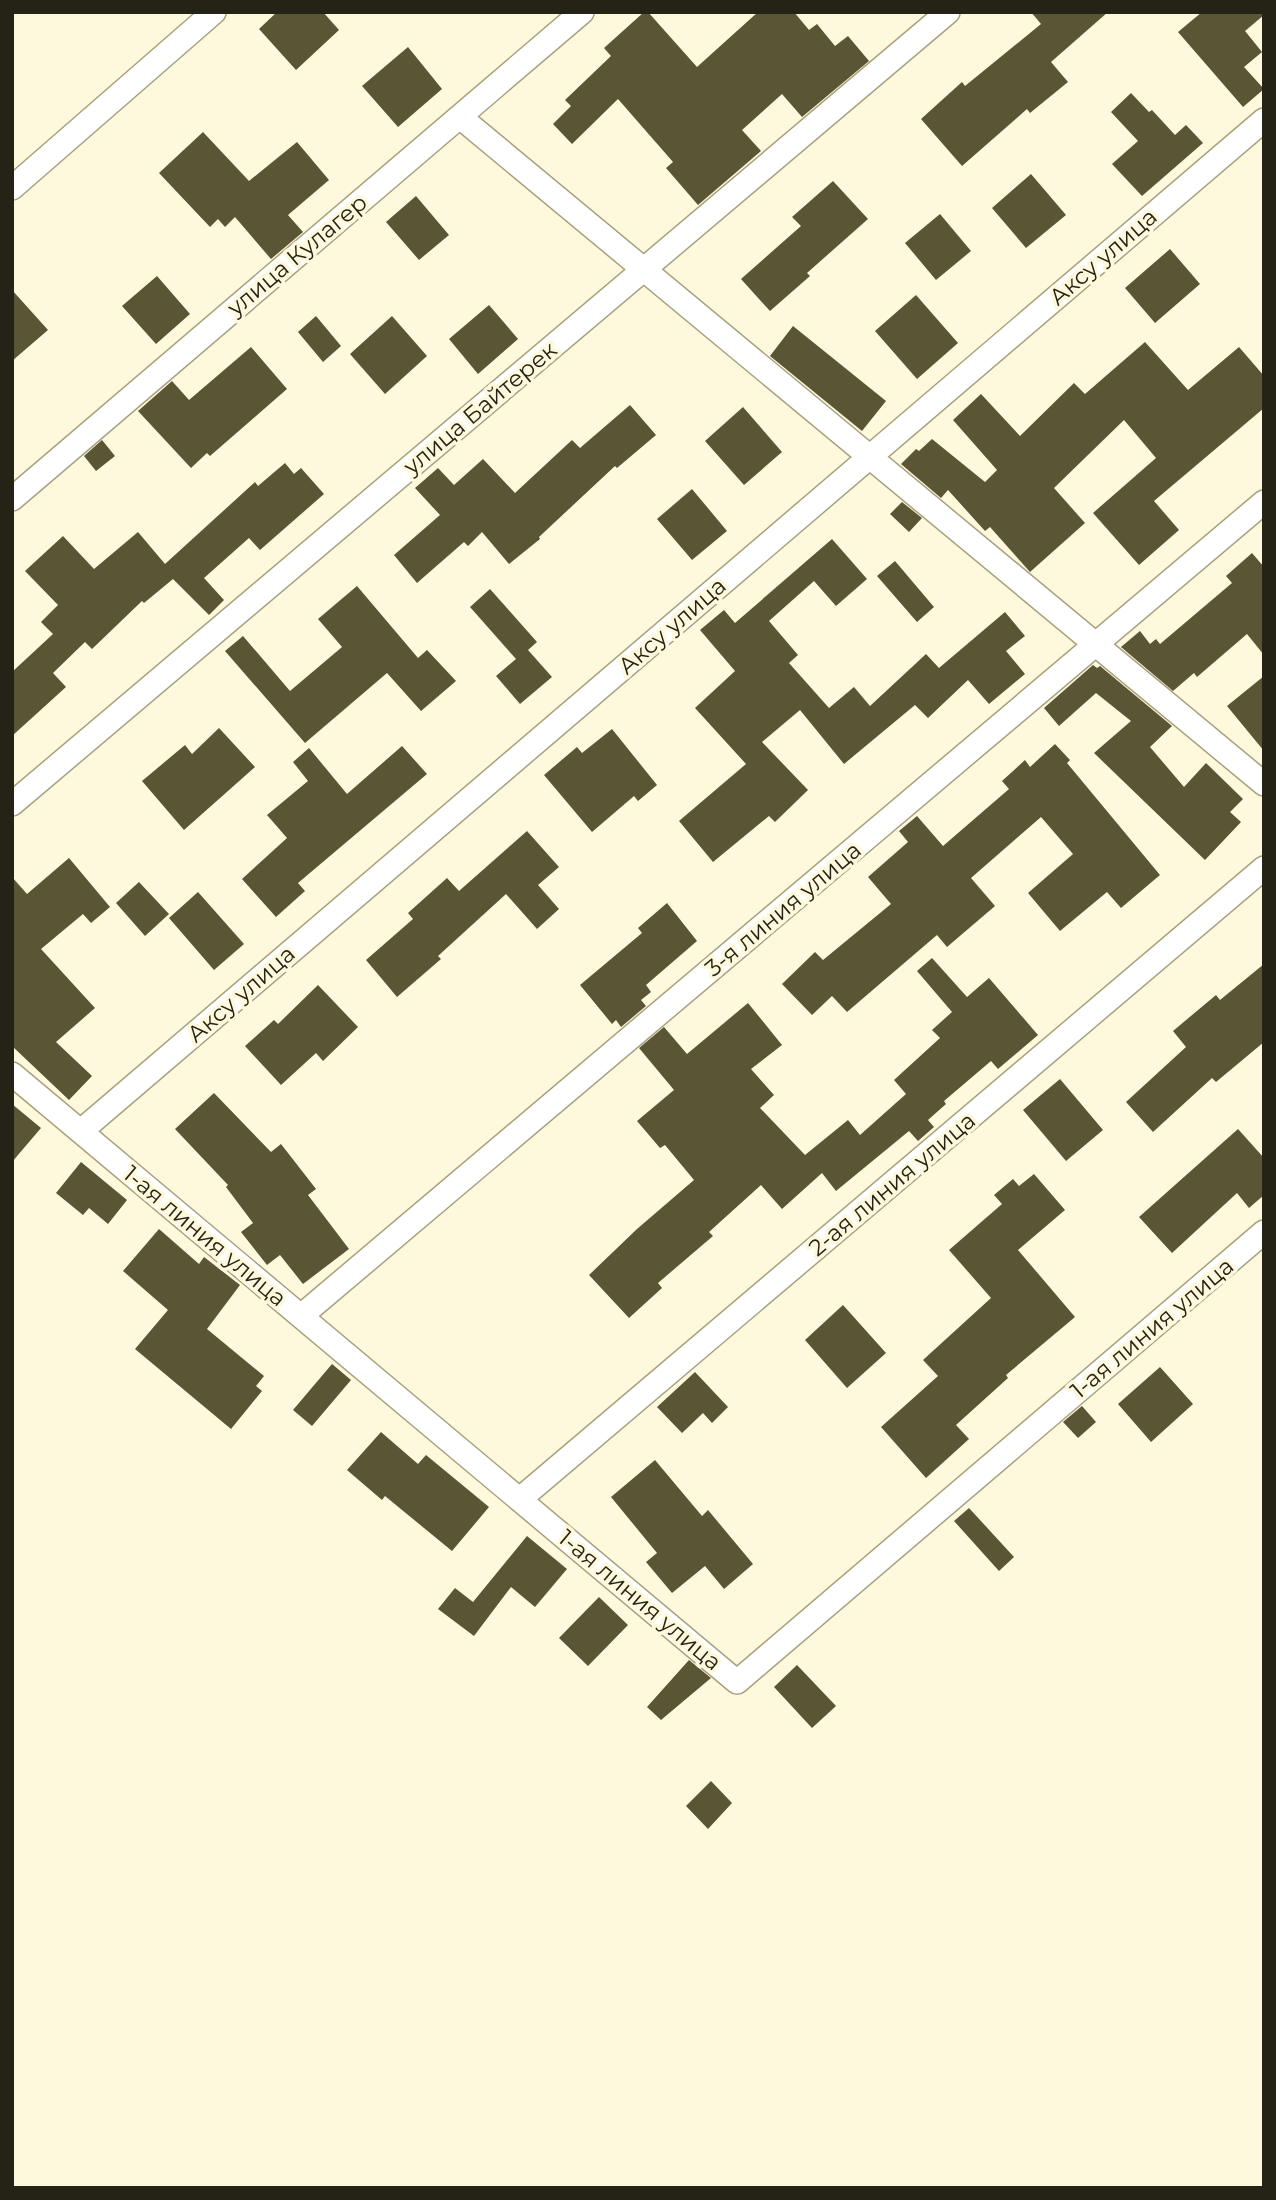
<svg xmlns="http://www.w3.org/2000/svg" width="1276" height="2200" font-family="Montserrat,sans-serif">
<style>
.building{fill:#5a5535}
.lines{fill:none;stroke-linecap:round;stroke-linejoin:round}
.minor-casing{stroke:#a7a17f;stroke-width:26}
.minor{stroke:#fff;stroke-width:23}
.labels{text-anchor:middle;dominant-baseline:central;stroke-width:7;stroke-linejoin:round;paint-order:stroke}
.street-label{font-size:23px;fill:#252315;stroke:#fef9dc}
</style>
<rect width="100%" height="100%" fill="#fef9dc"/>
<path class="building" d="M 277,12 L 323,12 L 339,30 L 296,70 L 259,29 Z
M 644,12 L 648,12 L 697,67 L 758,12 L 794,12 L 809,30 L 817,24 L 835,46 L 848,36 L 869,61 L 802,117 L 782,94 L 742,130 L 761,151 L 698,205 L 666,168 L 673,162 L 618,99 L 572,144 L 553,124 L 571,106 L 565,100 L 611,56 L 604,48 Z
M 1031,12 L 1108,12 L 1051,62 L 1068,82 L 1030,113 L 1027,109 L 962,166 L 921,119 L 962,82 L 965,86 L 1041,24 Z
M 1202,12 L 1264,12 L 1264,15 L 1245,31 L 1262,52 L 1244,67 L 1264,89 L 1243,107 L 1178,32 Z
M 408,47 L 442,89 L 398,127 L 362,86 Z
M 1131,93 L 1149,112 L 1152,110 L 1175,135 L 1186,125 L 1203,143 L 1142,196 L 1112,164 L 1138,141 L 1111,112 Z
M 203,132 L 249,181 L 297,142 L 329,180 L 288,215 L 303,232 L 271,259 L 235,217 L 225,227 L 218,219 L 210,227 L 159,173 Z
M 1031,174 L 1066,215 L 1026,248 L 992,208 Z
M 833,181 L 868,219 L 807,273 L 810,276 L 770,311 L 741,279 L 801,226 L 792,217 Z
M 416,196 L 449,235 L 419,260 L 386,222 Z
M 940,214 L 971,251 L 936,280 L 905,243 Z
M 1170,249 L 1200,284 L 1155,323 L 1125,288 Z
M 157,276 L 190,314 L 156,344 L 122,306 Z
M 12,290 L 48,330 L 12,361 Z
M 916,295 L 958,343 L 917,379 L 875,331 Z
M 489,305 L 518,339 L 478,374 L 449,339 Z
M 316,316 L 341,346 L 323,362 L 298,332 Z
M 392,316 L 427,356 L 385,394 L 350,354 Z
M 793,326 L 886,401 L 862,431 L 770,356 Z
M 1145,342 L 1188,390 L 1239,347 L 1264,376 L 1264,408 L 1154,501 L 1179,530 L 1139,565 L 1093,513 L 1156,458 L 1124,420 L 1054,488 L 1085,523 L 1030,572 L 990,527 L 985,531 L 948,490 L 941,498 L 901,464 L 916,449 L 919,451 L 932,439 L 985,482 L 997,470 L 953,420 L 981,394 L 1020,436 L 1074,383 L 1085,394 Z
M 251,347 L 287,389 L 210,456 L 207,453 L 191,468 L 138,411 L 172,381 L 189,400 Z
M 630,405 L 656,435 L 617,468 L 615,466 L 539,537 L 540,539 L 509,564 L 482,532 L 468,546 L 464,542 L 417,583 L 394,555 L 440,515 L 415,488 L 438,468 L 454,485 L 483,459 L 515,493 L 572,440 L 580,448 Z
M 743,407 L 782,452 L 744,485 L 705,441 Z
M 102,440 L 115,456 L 96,471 L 84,456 Z
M 285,463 L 294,474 L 301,468 L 324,494 L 260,550 L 249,538 L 204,578 L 224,600 L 209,615 L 173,579 L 144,603 L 142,601 L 92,649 L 85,642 L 53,673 L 66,687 L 12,736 L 12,672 L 53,634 L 41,622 L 58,605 L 25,571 L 63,536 L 94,569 L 138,532 L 165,564 L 255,482 L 258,486 Z
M 692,489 L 727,531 L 692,560 L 657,519 Z
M 902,502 L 922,518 L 909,532 L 890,514 Z
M 832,539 L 867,579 L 836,606 L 814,581 L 769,621 L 798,655 L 789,663 L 829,708 L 854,687 L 870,706 L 926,654 L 939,668 L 1005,612 L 1025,636 L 1006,651 L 1025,674 L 989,704 L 968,680 L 928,718 L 915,705 L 844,764 L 800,710 L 762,742 L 808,790 L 775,822 L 769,816 L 713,862 L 679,821 L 746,764 L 695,708 L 735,671 L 700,630 L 724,610 L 735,623 Z
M 1252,553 L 1264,567 L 1264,655 L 1247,634 L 1197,677 L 1194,673 L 1173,691 L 1121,647 L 1140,631 L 1150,644 L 1156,639 L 1160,644 L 1232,583 L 1226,576 Z
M 895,561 L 934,607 L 917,622 L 877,576 Z
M 357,586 L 418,658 L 427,650 L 456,681 L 421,711 L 387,673 L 305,743 L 225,651 L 243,636 L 290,691 L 342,647 L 318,619 Z
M 490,589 L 537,642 L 528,650 L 552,677 L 520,704 L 496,676 L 516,659 L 470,607 Z
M 1093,665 L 1097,668 L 1100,666 L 1172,726 L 1150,747 L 1184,787 L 1206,763 L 1243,799 L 1230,812 L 1241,822 L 1205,860 L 1094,753 L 1131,721 L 1096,693 L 1059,726 L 1044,708 Z
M 1264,676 L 1264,751 L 1227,706 Z
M 219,728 L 255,767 L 184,830 L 142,781 L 185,745 L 192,754 Z
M 612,729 L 657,785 L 638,801 L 634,796 L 592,832 L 544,775 L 577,747 L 582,753 Z
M 1055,744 L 1070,760 L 1067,763 L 1160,875 L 1121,908 L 1107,892 L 1060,931 L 1028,893 L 1073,854 L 1041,817 L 971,878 L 995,906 L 947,947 L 937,935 L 847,1012 L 832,996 L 812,1015 L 782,984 L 815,952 L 823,960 L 891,904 L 868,877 L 908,842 L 899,831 L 917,816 L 943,846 L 1009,789 L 1002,781 L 1025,760 L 1030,767 Z
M 402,746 L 427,774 L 298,883 L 305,891 L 276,917 L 242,879 L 287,838 L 267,815 L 308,781 L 293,762 L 309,748 L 347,794 Z
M 527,831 L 559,867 L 538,885 L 559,909 L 537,929 L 506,894 L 438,956 L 441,959 L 397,997 L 366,960 L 413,919 L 408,913 L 447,878 L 459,891 Z
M 69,858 L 110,907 L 91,923 L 83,914 L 41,949 L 95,1008 L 56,1042 L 92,1076 L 69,1100 L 12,1046 L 12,877 L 27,894 Z
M 139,882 L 169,914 L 145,936 L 116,903 Z
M 198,892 L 244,944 L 214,970 L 169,918 Z
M 667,903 L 697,941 L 646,985 L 651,992 L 641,1000 L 646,1006 L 621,1027 L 616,1020 L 612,1024 L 580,985 L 642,933 L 638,928 Z
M 932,958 L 967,997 L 989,978 L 1038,1035 L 998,1069 L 991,1061 L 944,1101 L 946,1104 L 928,1120 L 934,1127 L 918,1141 L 909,1131 L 836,1191 L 822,1173 L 782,1209 L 761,1185 L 709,1232 L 713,1236 L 658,1283 L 662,1288 L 629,1318 L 589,1275 L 637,1229 L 694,1180 L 665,1145 L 660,1148 L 637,1121 L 674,1090 L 639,1048 L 664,1027 L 687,1054 L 748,1003 L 782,1045 L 751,1069 L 774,1095 L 760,1108 L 805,1155 L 848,1120 L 860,1135 L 906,1094 L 894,1080 L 940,1038 L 932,1030 L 952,1012 L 917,971 Z
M 1264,964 L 1264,1042 L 1216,1082 L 1212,1078 L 1153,1132 L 1126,1102 L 1186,1047 L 1173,1031 L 1216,995 L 1220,1000 Z
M 318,985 L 358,1027 L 323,1061 L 316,1053 L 281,1085 L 245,1046 L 274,1020 L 278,1024 Z
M 1060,1079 L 1103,1130 L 1066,1161 L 1023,1110 Z
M 214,1093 L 271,1152 L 281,1144 L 316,1189 L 308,1195 L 349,1249 L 303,1284 L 280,1255 L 267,1265 L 241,1232 L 253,1223 L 226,1187 L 228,1185 L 175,1129 Z
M 12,1104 L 41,1128 L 12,1162 Z
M 1238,1129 L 1264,1158 L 1264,1195 L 1249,1208 L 1237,1193 L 1172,1253 L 1139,1217 Z
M 81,1162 L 127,1200 L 108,1224 L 89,1208 L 83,1215 L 56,1193 Z
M 1034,1174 L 1065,1210 L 1018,1250 L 1075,1317 L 1006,1375 L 1008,1378 L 956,1425 L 969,1439 L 926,1478 L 881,1427 L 938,1376 L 923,1360 L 991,1298 L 949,1250 L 1002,1204 L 994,1195 L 1013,1179 L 1019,1186 Z
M 159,1229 L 199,1264 L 204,1257 L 240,1285 L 207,1329 L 264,1376 L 256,1386 L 262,1391 L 231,1429 L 135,1349 L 168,1310 L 123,1271 Z
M 843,1305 L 886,1353 L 847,1388 L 805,1340 Z
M 332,1364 L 351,1380 L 312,1426 L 293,1410 Z
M 1160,1367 L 1193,1404 L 1151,1442 L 1118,1404 Z
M 695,1372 L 728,1407 L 712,1423 L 703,1413 L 682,1433 L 657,1407 Z
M 1082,1406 L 1096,1422 L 1078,1438 L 1063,1422 Z
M 381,1432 L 418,1464 L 426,1455 L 489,1507 L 452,1551 L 385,1496 L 382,1500 L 347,1470 Z
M 655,1460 L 702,1516 L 708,1510 L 753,1564 L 724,1589 L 705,1566 L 672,1593 L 646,1562 L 657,1553 L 611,1497 Z
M 969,1508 L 1014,1557 L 999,1571 L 954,1521 Z
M 527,1536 L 567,1569 L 535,1607 L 511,1587 L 474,1636 L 438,1609 L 455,1588 L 473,1602 Z
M 599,1597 L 628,1625 L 588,1666 L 559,1638 Z
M 689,1660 L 711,1678 L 661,1720 L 647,1707 Z
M 797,1665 L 836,1706 L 812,1728 L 774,1687 Z
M 711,1781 L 732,1803 L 708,1829 L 686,1806 Z"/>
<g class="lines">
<g class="minor-casing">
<path id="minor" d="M 460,117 L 1264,784
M 12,188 L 214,12
M 12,499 L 582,12
M 12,804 L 948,12
M 12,1074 L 737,1682 L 1264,1232
M 81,1131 L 1264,120
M 301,1316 L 1264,502
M 520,1499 L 1264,868"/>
</g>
<use href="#minor" class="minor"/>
</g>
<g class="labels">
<g class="street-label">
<text transform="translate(297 255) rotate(-40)">улица Кулагер</text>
<text transform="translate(1103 257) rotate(-41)">Аксу улица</text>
<text transform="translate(480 408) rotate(-40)">улица Байтерек</text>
<text transform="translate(672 626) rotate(-41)">Аксу улица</text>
<text transform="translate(783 909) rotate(-40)">3-я линия улица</text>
<text transform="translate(241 994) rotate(-41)">Аксу улица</text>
<text transform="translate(892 1184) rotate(-40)">2-ая линия улица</text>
<text transform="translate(205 1236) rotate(40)">1-ая линия улица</text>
<text transform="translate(1152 1328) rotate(-40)">1-ая линия улица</text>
<text transform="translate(640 1600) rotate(40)">1-ая линия улица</text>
</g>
</g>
<rect width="1276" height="2200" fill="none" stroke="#252315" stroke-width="28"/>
</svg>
